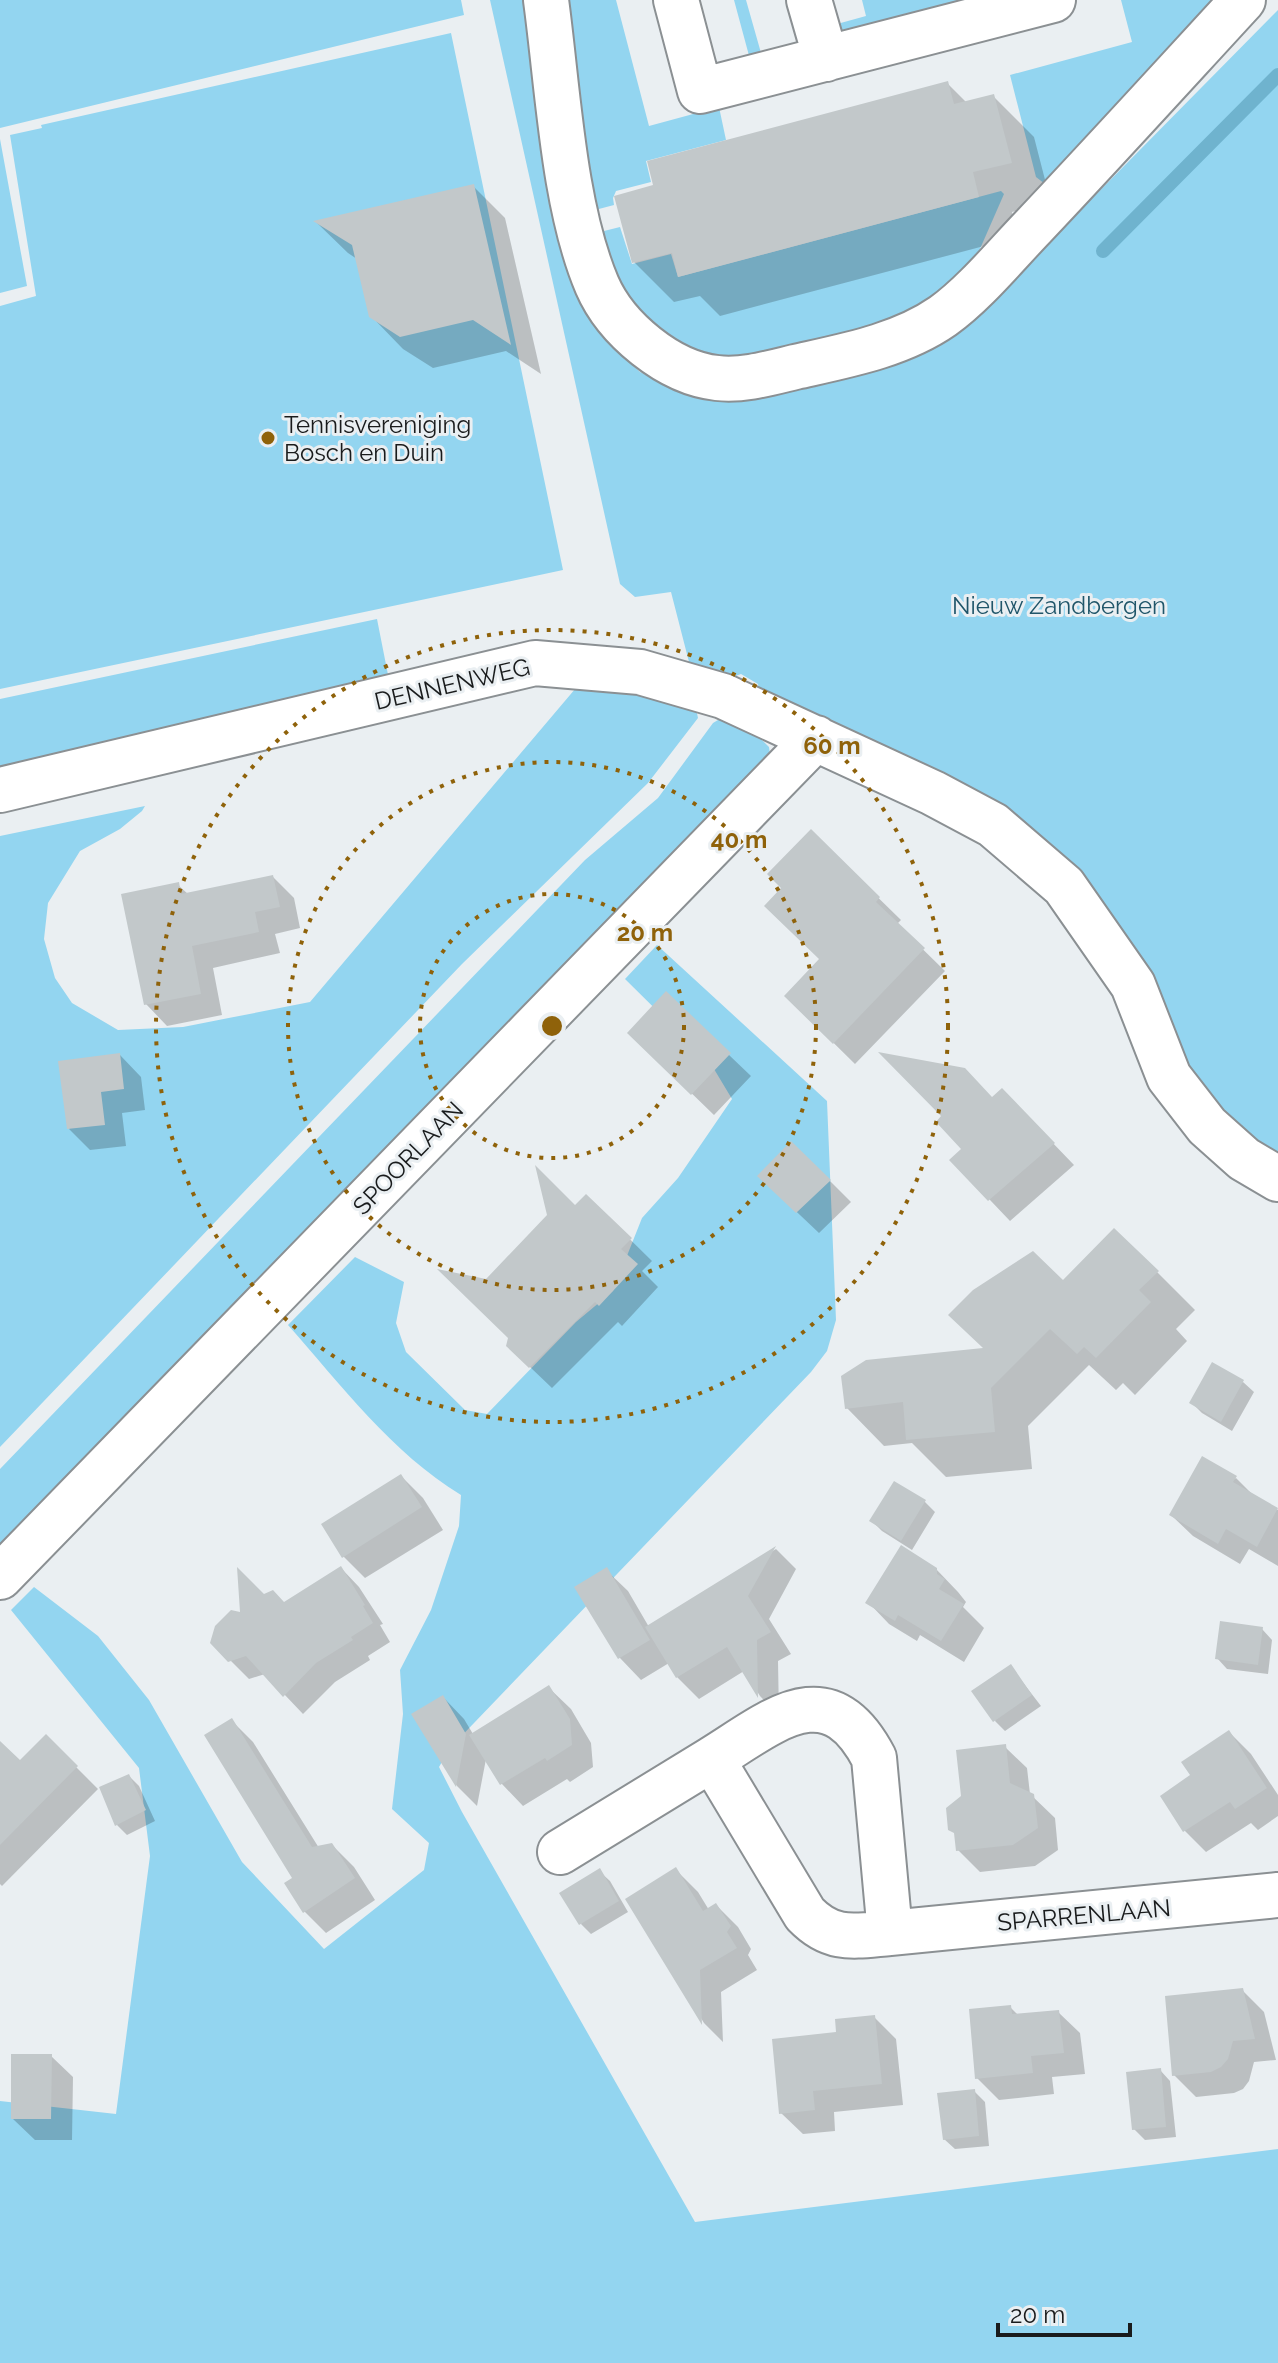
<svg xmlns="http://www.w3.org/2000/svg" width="1278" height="2363" font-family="Raleway,sans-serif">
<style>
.green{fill:#93d5f0}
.shadow{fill:#0003}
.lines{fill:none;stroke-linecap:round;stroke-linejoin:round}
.stream{stroke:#6fb3ce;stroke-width:14}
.building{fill:#c2c8ca}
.minor-casing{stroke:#8b9093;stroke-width:48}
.minor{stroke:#fff;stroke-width:44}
.ring{fill:none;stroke:#8f620a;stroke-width:4;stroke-dasharray:4 8}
.poi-dot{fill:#8f620a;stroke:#eaeff2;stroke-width:3}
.labels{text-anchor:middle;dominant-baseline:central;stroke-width:6;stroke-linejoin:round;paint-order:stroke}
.poi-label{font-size:24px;fill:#191b1c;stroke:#eaeff2;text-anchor:start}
.park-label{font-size:24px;fill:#20566a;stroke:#eaeff2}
.street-label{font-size:24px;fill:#191b1c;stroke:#eaeff2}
.centre{fill:#8f620a;stroke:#eaeff2;stroke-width:4}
.ring-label{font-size:24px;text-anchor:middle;font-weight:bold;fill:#8f620a;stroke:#eaeff2;stroke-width:6;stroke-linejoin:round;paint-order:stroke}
</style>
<rect width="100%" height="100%" fill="#eaeff2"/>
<path class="green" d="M 0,0 L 461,0 L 464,15 L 0,128 Z
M 490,0 L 529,0 L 587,312 L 610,344 L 640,372 L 681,393 L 733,401 L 873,372 L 914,356 L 984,308 L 1278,10 L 1278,1167 L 1243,1151 L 1163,1037 L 1114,934 L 759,691 L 758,684 L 741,674 L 730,678 L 689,662 L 671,592 L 635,597 L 620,584 Z
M 564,0 L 616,0 L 649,126 L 719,107 L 726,140 L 646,161 L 651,182 L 616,191 L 613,198 L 614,205 L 595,210 Z
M 734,0 L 746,0 L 763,60 L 751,63 Z
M 862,0 L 971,0 L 842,36 L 837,24 L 866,16 Z
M 1121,0 L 1221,0 L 1045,184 L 1036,177 L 1010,75 L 1132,42 Z
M 451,33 L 563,570 L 0,689 L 0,306 L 36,296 L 10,135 L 42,128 L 41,125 Z
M 0,139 L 27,286 L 0,293 Z
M 1001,191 L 1004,194 L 976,258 L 934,299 L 872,330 L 728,360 L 695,352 L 659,334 L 617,285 L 600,232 L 620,227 L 632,264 L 671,254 L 678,277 Z
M 377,619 L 392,695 L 0,779 L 0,699 Z
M 581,682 L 695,704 L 698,718 L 648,783 L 462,964 L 0,1447 L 0,836 L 145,806 L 142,811 L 120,829 L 80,851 L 48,903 L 44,939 L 55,978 L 72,1003 L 118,1030 L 183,1027 L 310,1002 Z
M 723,717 L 752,730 L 769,747 L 772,768 L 0,1559 L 0,1469 L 585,860 L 658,798 L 713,723 Z
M 657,945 L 827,1101 L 836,1320 L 827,1351 L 811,1372 L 450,1748 L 439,1767 L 462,1812 L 695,2222 L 1278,2149 L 1278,2363 L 0,2363 L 0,2101 L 116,2114 L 150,1856 L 139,1768 L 11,1610 L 34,1587 L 98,1636 L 149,1700 L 242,1862 L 324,1949 L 424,1870 L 429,1843 L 392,1809 L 403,1714 L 400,1670 L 431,1610 L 459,1526 L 461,1495 C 392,1453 341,1385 288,1325 L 355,1257 L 404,1282 L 396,1323 L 406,1352 L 465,1410 L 487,1414 L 576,1322 L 613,1291 L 642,1218 L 678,1178 L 732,1099 L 711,1064 L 625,979 Z"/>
<path class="shadow" d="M 947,83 L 967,103 L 993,96 L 1034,137 L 1051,203 L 1012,212 L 1018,237 L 720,316 L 700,296 L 674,302 L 634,262 L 656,186 Z
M 473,186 L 505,218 L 541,374 L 506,351 L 433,368 L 403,349 L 371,316 L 357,259 L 348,253 L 317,223 Z
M 811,832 L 901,920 L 897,924 L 945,971 L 855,1064 L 786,996 L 822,959 L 784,889 Z
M 273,877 L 294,898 L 300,928 L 275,934 L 280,953 L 213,968 L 222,1015 L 167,1026 L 146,1004 L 178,885 L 188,894 Z
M 651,1054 L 729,1055 L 751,1076 L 714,1115 Z
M 120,1055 L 141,1077 L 145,1110 L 122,1113 L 126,1146 L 90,1150 L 69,1129 Z
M 1023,1112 L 1074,1165 L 1010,1221 L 952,1160 L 964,1149 Z
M 830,1181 L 851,1202 L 819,1233 L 782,1198 Z
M 587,1197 L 652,1261 L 642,1271 L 658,1287 L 622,1326 L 618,1322 L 552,1388 L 508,1346 L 510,1338 L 486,1281 Z
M 1157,1272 L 1195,1310 L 1176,1329 L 1187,1341 L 1135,1395 L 1123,1383 L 1116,1390 L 1089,1365 L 1028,1426 L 1032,1469 L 946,1477 L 912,1443 L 884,1446 L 847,1408 L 986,1350 L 1063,1283 Z
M 1243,1382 L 1254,1392 L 1232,1431 L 1202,1413 L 1191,1402 Z
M 401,1476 L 423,1498 L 443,1530 L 365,1578 L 343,1556 Z
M 1236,1478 L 1254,1496 L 1278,1510 L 1278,1566 L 1249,1549 L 1240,1564 L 1193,1536 L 1171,1515 Z
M 895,1484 L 925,1502 L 935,1512 L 912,1550 L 882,1531 L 872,1521 Z
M 776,1549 L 796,1569 L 769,1619 L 791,1654 L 778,1661 L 779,1716 L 760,1696 L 744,1671 L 699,1699 L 677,1677 L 669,1663 L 641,1680 L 620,1658 L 606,1570 L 628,1591 L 649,1627 Z
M 341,1568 L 359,1587 L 383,1624 L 380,1625 L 390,1642 L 368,1656 L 370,1660 L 335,1682 L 303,1714 L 265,1674 L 249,1679 L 212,1642 L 263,1596 L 284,1604 Z
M 936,1569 L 958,1592 L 966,1602 L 963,1607 L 984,1628 L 964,1662 L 920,1635 L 917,1641 L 889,1624 L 868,1602 Z
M 1262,1629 L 1272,1640 L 1268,1674 L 1227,1669 L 1217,1658 Z
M 1011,1667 L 1041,1706 L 1005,1731 L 995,1721 Z
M 549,1688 L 571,1709 L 591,1743 L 593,1767 L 570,1782 L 567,1779 L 523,1806 L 502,1784 L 486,1759 L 477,1806 L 457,1786 L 413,1715 L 443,1697 L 464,1719 L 473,1734 Z
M 232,1721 L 253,1742 L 319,1848 L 332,1845 L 354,1867 L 375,1900 L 326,1933 L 304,1911 L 295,1879 Z
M 1229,1732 L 1251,1754 L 1278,1795 L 1278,1816 L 1258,1830 L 1251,1823 L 1206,1852 L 1185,1831 L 1162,1796 L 1193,1776 Z
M 46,1737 L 98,1789 L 2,1886 L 0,1884 L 0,1764 L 20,1763 Z
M 1005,1747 L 1027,1768 L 1030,1794 L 1055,1818 L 1058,1850 L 1035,1866 L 980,1872 L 958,1850 Z
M 129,1776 L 139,1786 L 155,1821 L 127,1835 L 117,1825 Z
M 676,1870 L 698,1892 L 709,1910 L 716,1905 L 738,1927 L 751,1949 L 748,1955 L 757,1970 L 721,1992 L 723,2042 L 704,2023 L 628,1899 Z
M 599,1871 L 610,1881 L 628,1912 L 591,1934 L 581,1924 Z
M 1242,1990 L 1264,2012 L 1276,2060 L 1254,2062 L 1249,2081 L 1243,2089 L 1234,2093 L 1196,2097 L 1174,2075 Z
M 1010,2007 L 1019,2016 L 1058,2012 L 1080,2033 L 1085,2074 L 1052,2077 L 1054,2094 L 999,2100 L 977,2078 Z
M 874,2017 L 896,2039 L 903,2105 L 834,2112 L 835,2131 L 803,2134 L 781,2113 L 838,2034 Z
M 51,2056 L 73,2077 L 72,2140 L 35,2140 L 13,2119 Z
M 1160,2070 L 1170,2081 L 1176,2137 L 1145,2140 L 1134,2129 Z
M 974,2091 L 985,2102 L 989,2146 L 955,2149 L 944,2139 Z"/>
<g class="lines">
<path class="stream" d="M 1103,251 L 1278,75"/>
</g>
<path class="building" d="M 948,81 L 954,104 L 994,94 L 1012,163 L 973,172 L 979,197 L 678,277 L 672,253 L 632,263 L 614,196 L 653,185 L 647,161 Z
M 474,184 L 511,345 L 473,320 L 400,337 L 369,317 L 352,245 L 313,221 Z
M 811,829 L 880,897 L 876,902 L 925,948 L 833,1044 L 784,996 L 819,959 L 764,906 L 781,888 L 767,874 Z
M 273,875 L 280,907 L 255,912 L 259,932 L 192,946 L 201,994 L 144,1005 L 121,894 L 179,882 L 181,894 Z
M 666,991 L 731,1053 L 691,1095 L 627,1033 Z
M 878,1052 L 965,1068 L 992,1097 L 1002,1088 L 1055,1143 L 988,1201 L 949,1160 L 961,1149 L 936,1122 L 941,1116 Z
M 120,1053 L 124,1089 L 101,1092 L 105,1125 L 67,1129 L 58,1061 Z
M 791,1141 L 831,1180 L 796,1213 L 757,1176 Z
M 535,1165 L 575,1205 L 586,1194 L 632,1238 L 621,1249 L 638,1264 L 599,1306 L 595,1302 L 529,1368 L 506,1346 L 508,1338 L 437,1269 L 486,1279 L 547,1215 Z
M 1114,1228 L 1159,1271 L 1139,1290 L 1151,1302 L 1096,1358 L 1084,1347 L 1077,1354 L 1050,1329 L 991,1388 L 995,1432 L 906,1440 L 903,1402 L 845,1409 L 841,1376 L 866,1360 L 983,1348 L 948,1315 L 973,1290 L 1033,1251 L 1063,1280 Z
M 1212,1362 L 1244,1380 L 1221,1422 L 1189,1403 Z
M 1202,1456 L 1237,1476 L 1233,1482 L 1278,1508 L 1257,1547 L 1226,1529 L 1218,1544 L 1169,1515 Z
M 401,1474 L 422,1507 L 342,1558 L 321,1524 Z
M 894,1481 L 926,1500 L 901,1541 L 869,1521 Z
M 901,1545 L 937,1568 L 937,1574 L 945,1579 L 939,1589 L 964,1604 L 941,1641 L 898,1615 L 895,1621 L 865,1603 Z
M 776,1546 L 748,1596 L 771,1632 L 757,1640 L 758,1698 L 727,1647 L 676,1678 L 645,1627 Z
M 341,1566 L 365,1605 L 363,1606 L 373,1623 L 351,1637 L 353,1640 L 316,1663 L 283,1697 L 246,1656 L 228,1662 L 210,1643 L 215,1626 L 231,1610 L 240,1612 L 237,1567 L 264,1594 L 273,1590 L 284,1602 Z
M 607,1567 L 650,1640 L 618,1659 L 574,1587 Z
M 1220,1621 L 1263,1627 L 1258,1665 L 1215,1659 Z
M 1011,1664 L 1032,1695 L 993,1722 L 971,1691 Z
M 549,1685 L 570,1719 L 572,1745 L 547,1761 L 545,1758 L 500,1785 L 469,1735 Z
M 443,1695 L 466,1734 L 456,1787 L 411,1714 Z
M 232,1718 L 312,1847 L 332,1843 L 355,1878 L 303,1913 L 284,1883 L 292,1878 L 204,1735 Z
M 1229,1730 L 1267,1788 L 1235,1809 L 1230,1802 L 1183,1832 L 1160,1796 L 1190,1775 L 1181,1762 Z
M 46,1734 L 78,1766 L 0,1845 L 0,1741 L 20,1760 Z
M 1006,1744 L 1010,1783 L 1034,1794 L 1038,1828 L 1013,1845 L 956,1851 L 954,1833 L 948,1830 L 946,1808 L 961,1796 L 956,1750 Z
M 129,1774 L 146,1810 L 115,1826 L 99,1787 Z
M 676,1867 L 703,1911 L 716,1903 L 731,1926 L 727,1932 L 737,1948 L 700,1970 L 702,2025 L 625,1899 Z
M 600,1868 L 619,1901 L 579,1925 L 559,1893 Z
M 1243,1988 L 1255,2039 L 1233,2041 L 1228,2059 L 1221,2067 L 1211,2072 L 1172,2076 L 1165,1996 Z
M 1011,2005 L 1012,2014 L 1059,2010 L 1064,2053 L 1031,2056 L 1033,2073 L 975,2079 L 969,2009 Z
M 875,2015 L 882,2084 L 813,2091 L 815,2110 L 779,2114 L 772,2039 L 836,2032 L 835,2019 Z
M 11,2054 L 52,2054 L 51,2119 L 11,2119 Z
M 1161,2068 L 1166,2127 L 1132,2130 L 1126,2072 Z
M 975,2089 L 979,2136 L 943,2140 L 937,2093 Z"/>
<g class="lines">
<g class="minor-casing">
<path id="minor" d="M 546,0 C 558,88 563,205 597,285 C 616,329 669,373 717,378 C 743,381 770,373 795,367 C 844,356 900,346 943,316 C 974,294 1006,255 1033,227 C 1104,152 1173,76 1243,0
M 676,0 L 700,91 L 1053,0
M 809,0 L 826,59
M 0,790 L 535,663 L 640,672 L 723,696 L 933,793 L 993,825 L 1064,886 L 1133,985 L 1169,1077 L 1207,1126 L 1244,1159 L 1278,1179
M 0,1577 L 816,738
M 560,1852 L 712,1759
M 890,1933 L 874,1758 C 828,1670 772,1722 712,1759 L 805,1914 C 832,1942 854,1936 890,1933 L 1278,1895"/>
</g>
<use href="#minor" class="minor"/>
</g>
<g class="ring">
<circle cx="552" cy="1026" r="132"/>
<circle cx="552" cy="1026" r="264"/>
<circle cx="552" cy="1026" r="396"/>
</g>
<circle class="poi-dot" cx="268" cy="438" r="8"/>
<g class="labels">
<g class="poi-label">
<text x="284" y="424">Tennisvereniging<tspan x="284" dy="28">Bosch en Duin</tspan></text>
</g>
<g class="park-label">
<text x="1059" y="605">Nieuw Zandbergen</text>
</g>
<g class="street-label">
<text transform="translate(452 684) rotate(-13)">DENNENWEG</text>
<text transform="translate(408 1158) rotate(-46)">SPOORLAAN</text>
<text transform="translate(1084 1915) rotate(-5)">SPARRENLAAN</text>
</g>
</g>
<circle cx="552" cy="1026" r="12" class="centre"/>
<g class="ring-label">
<text x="832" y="754">60 m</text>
<text x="739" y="848">40 m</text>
<text x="645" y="941">20 m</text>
</g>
<path d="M998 2323v12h132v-12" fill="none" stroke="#191b1c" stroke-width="4"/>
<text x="1010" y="2323" font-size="24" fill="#191b1c" stroke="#eaeff2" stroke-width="6" paint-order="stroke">20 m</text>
</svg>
